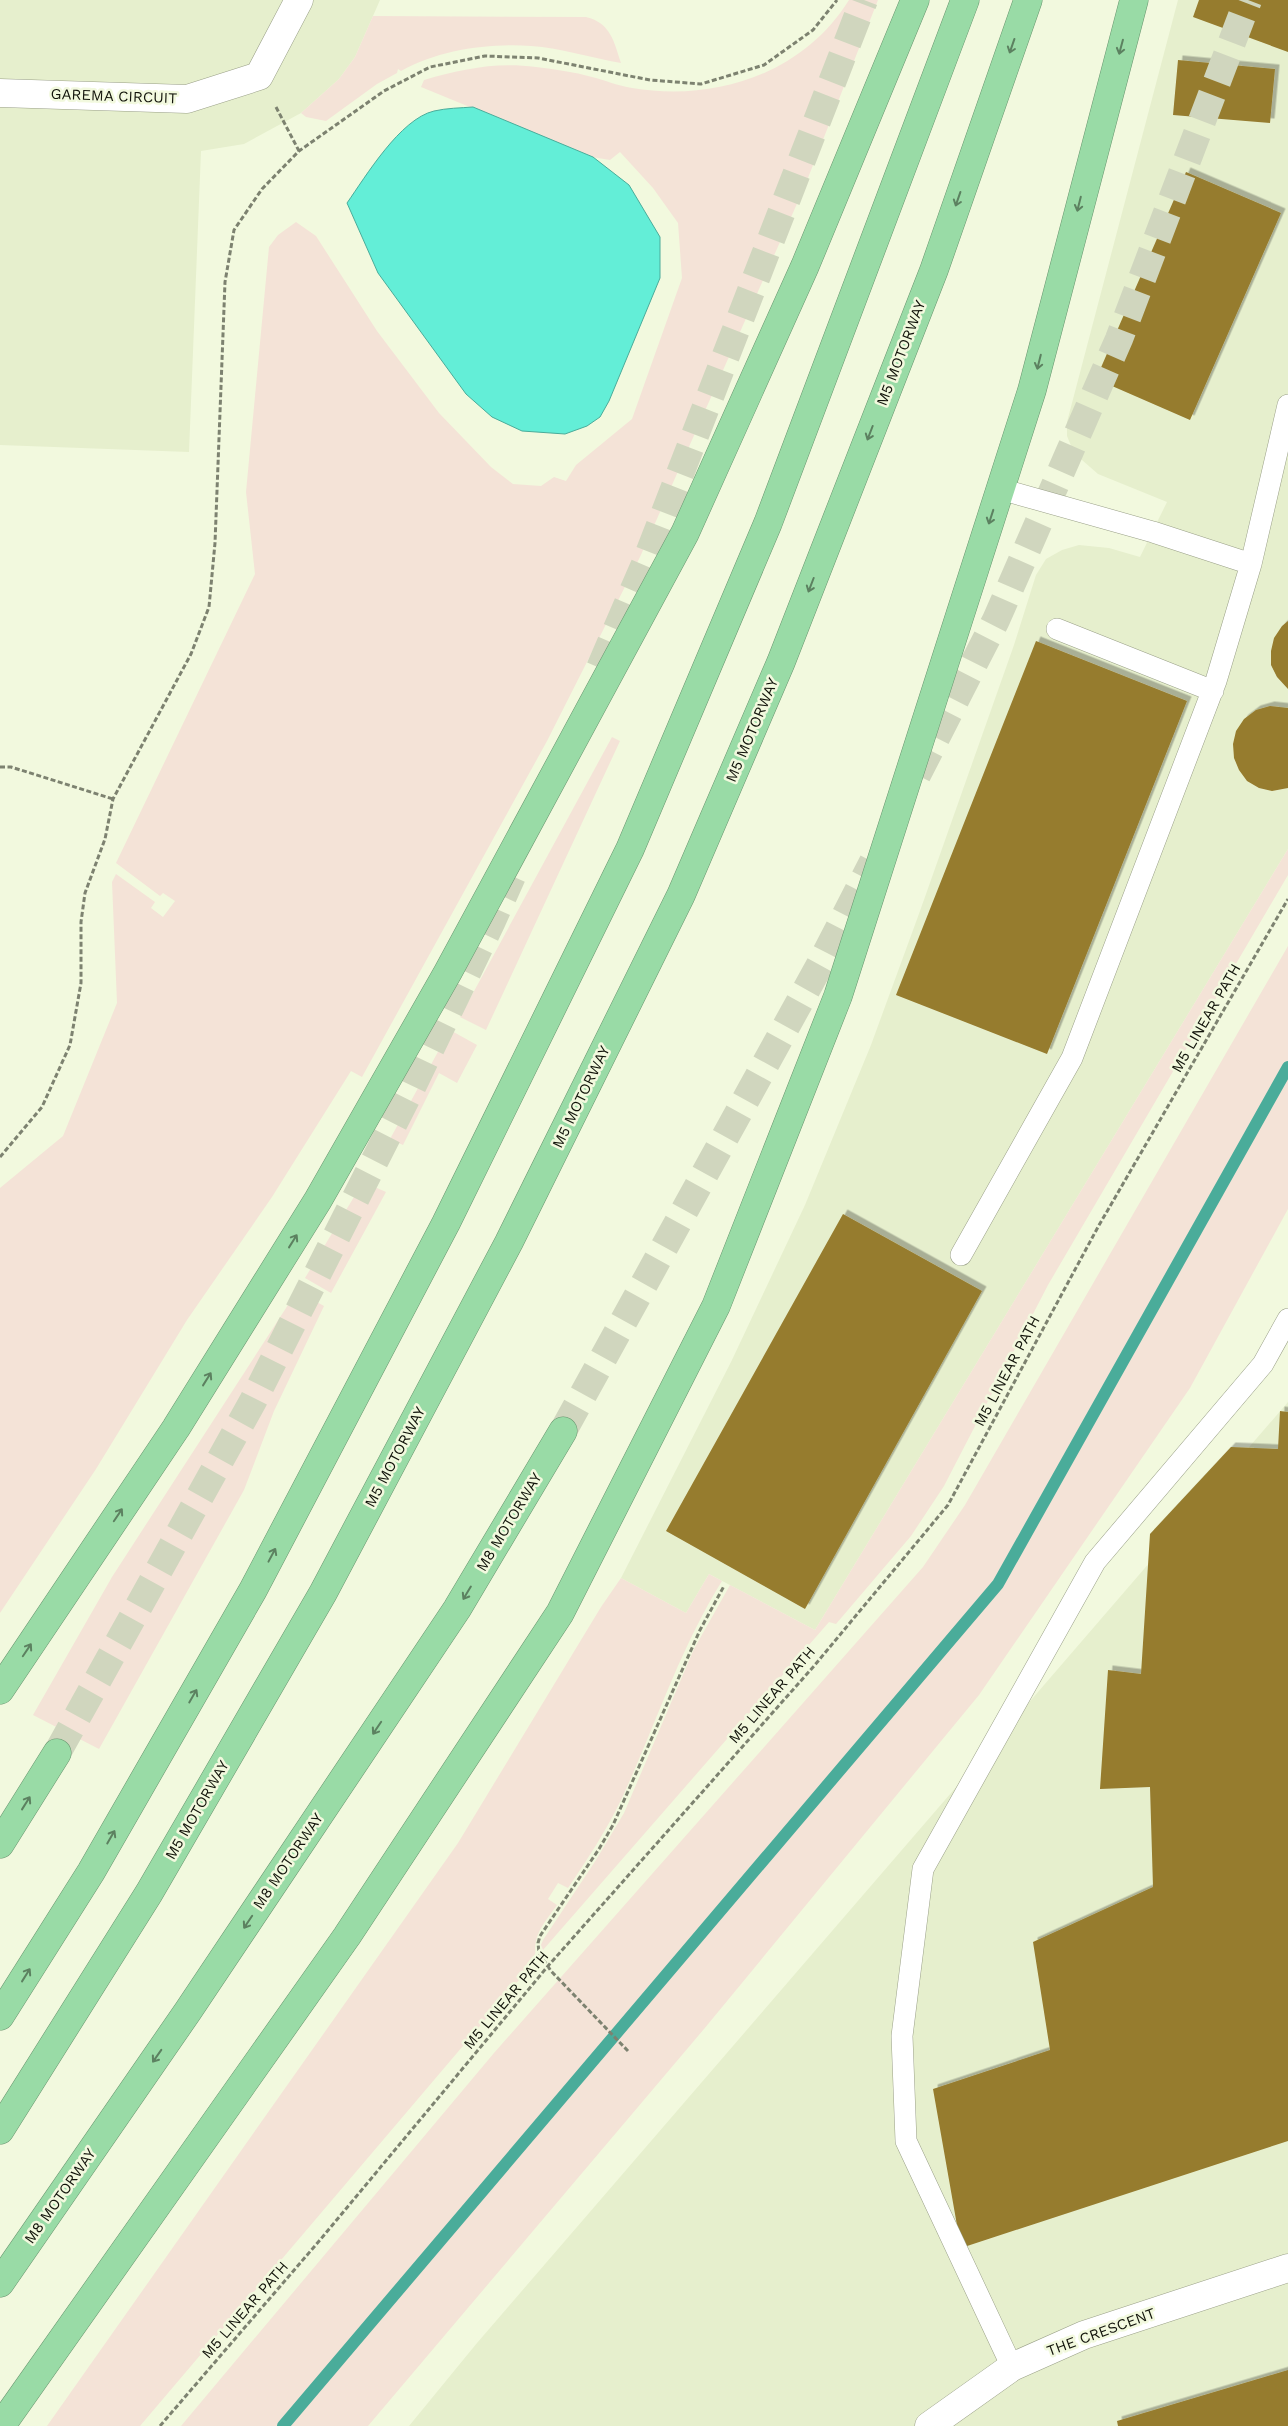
<svg xmlns="http://www.w3.org/2000/svg" width="1288" height="2426" font-family="'Work Sans',sans-serif">
<style>
.built{fill:#e6efcd}
.green{fill:#f4e3d7}
.water{fill:#63eed7;stroke:#4aac9a}
.lines{fill:none;stroke-linecap:round;stroke-linejoin:round}
.stream{stroke:#4aac9a;stroke-width:12}
.building{fill:#967b2e;filter:url(#shadow)}
.highway-tunnel{stroke:#d0d6be;stroke-width:28;stroke-dasharray:28 14;stroke-linecap:butt}
.lane-casing{stroke:#9aa088;stroke-width:22}
.street-casing{stroke:#9aa088;stroke-width:29}
.highway-casing{stroke:#69956f;stroke-width:29}
.path{stroke:#7d8270;stroke-width:3;stroke-dasharray:5 2.5;stroke-linecap:butt}
.lane{stroke:#fff;stroke-width:21}
.street{stroke:#fff;stroke-width:28}
.highway{stroke:#99dba6;stroke-width:28}
.oneway{stroke:#5c8160}
.labels{text-anchor:middle;dominant-baseline:central;stroke-width:5;stroke-linejoin:round;paint-order:stroke}
.street-label{font-size:15px;fill:#11130a;stroke:#f2f9de}
</style>
<defs>
<filter id="shadow"><feDropShadow dx="4.5" dy="-4.5" stdDeviation="0" flood-color="#0004"/></filter>
</defs>
<rect width="100%" height="100%" fill="#f2f9de"/>
<path class="built" d="M 0,0 L 380,0 L 355,57 L 339,79 L 301,113 L 244,144 L 201,151 L 189,452 L 0,445 Z
M 1178,0 L 1288,0 L 1288,849 L 815,1630 L 709,1574 L 686,1613 L 621,1578 L 731,1362 L 805,1205 L 871,1045 L 920,911 L 1014,645 L 1036,575 L 1046,559 L 1062,550 L 1079,545 L 1109,548 L 1140,557 L 1167,502 L 1098,474 L 1074,453 L 1067,436 L 1067,422 Z
M 1288,1402 L 1288,2426 L 409,2426 L 477,2343 Z"/>
<path class="green" d="M 849,0 L 878,0 L 804,188 L 640,557 L 547,741 L 362,1077 L 351,1071 L 272,1197 L 187,1320 L 96,1469 L 0,1613 L 0,1188 L 63,1136 L 117,1003 L 112,882 L 116,874 L 155,902 L 151,908 L 163,917 L 175,901 L 163,893 L 160,896 L 116,863 L 255,574 L 246,492 L 269,247 L 278,235 L 296,222 L 316,236 L 377,331 L 439,413 L 491,467 L 513,484 L 541,486 L 554,477 L 566,481 L 576,465 L 632,419 L 682,278 L 678,223 L 653,188 L 620,152 L 610,160 L 592,157 L 421,87 L 424,80 C 463,69 495,62 536,67 C 554,69 574,72 592,77 C 605,80 618,86 632,88 C 715,102 803,74 849,0 Z
M 373,16 L 586,17 C 611,23 614,42 621,63 C 592,58 561,48 531,46 C 488,43 439,50 401,71 L 398,69 L 397,73 L 377,84 L 326,121 L 306,117 L 301,113 L 339,79 L 355,57 Z
M 612,737 L 620,741 L 486,1030 L 460,1017 Z
M 1288,849 L 1288,875 L 1048,1285 L 944,1486 L 911,1536 L 836,1624 L 829,1622 L 543,1950 L 541,1945 L 543,1940 L 596,1860 L 624,1813 L 694,1649 L 730,1585 L 815,1630 Z
M 1288,946 L 1288,1209 L 1190,1388 L 979,1695 L 704,2029 L 368,2426 L 181,2426 L 494,2053 L 923,1567 L 965,1505 Z
M 450,1030 L 477,1045 L 457,1083 L 439,1073 L 403,1145 L 390,1139 Z
M 368,1184 L 386,1192 L 331,1293 L 305,1278 L 360,1187 L 364,1188 Z
M 297,1291 L 324,1306 L 274,1411 L 244,1490 L 99,1749 L 33,1715 L 112,1577 Z
M 709,1574 L 722,1581 C 679,1650 655,1727 621,1800 C 606,1831 587,1860 568,1888 L 558,1883 L 548,1899 L 557,1905 C 543,1925 532,1935 536,1960 L 140,2426 L 47,2426 L 458,1843 L 601,1607 L 621,1578 L 686,1613 Z"/>
<path class="water" d="M 473,107 L 593,157 L 629,185 L 660,237 L 660,278 L 609,401 L 600,417 L 587,426 L 565,434 L 522,431 L 492,417 L 466,394 L 378,273 L 347,203 C 366,176 400,119 434,111 C 447,108 460,108 473,107 Z"/>
<g class="lines">
<path class="stream" d="M 283,2426 L 998,1584 L 1288,1067"/>
</g>
<path class="building" d="M 1199,0 L 1288,0 L 1288,52 L 1193,17 Z
M 1178,60 L 1275,69 L 1270,123 L 1173,115 Z
M 1186,172 L 1281,213 L 1190,420 L 1096,379 Z
M 1288,621 L 1288,689 L 1277,677 L 1271,665 L 1271,651 L 1274,638 L 1282,626 Z
M 1036,641 L 1187,701 L 1047,1054 L 896,995 Z
M 1270,706 L 1288,708 L 1288,788 L 1272,791 L 1259,788 L 1247,781 L 1239,770 L 1234,758 L 1233,744 L 1236,731 L 1244,719 L 1256,710 Z
M 843,1214 L 982,1291 L 805,1609 L 666,1531 Z
M 1280,1411 L 1288,1412 L 1288,2141 L 961,2248 L 933,2089 L 1050,2050 L 1033,1942 L 1153,1887 L 1150,1787 L 1100,1789 L 1108,1670 L 1141,1674 L 1150,1534 L 1231,1447 L 1278,1449 Z
M 1288,2370 L 1288,2426 L 1118,2426 L 1117,2421 Z"/>
<g class="lines">
<path class="highway-tunnel" d="M 600,668 L 645,564 L 864,0
M 917,775 L 996,620 L 1119,339 L 1248,0
M 563,1431 L 821,963 L 873,862
M 57,1753 L 253,1401 L 412,1087 L 491,923 L 512,876"/>
<g class="lane-casing">
<path id="lane" d="M 1000,489 L 1153,532 L 1251,564 L 1288,405
M 1057,629 L 1213,691
M 961,1255 L 1072,1058 L 1216,681 L 1251,564
M 1012,2367 L 906,2141 L 902,2036 L 923,1869 L 1095,1562 L 1263,1364 L 1288,1319"/>
</g>
<g class="street-casing">
<path id="street" d="M 0,93 L 187,99 L 259,76 L 299,0
M 929,2426 L 1012,2367 L 1084,2335 L 1288,2268"/>
</g>
<g class="highway-casing">
<path id="highway" d="M 0,1690 L 176,1428 L 318,1200 L 448,972 L 685,533 L 805,266 L 915,0
M 0,1844 L 57,1753
M 0,2016 L 91,1872 L 253,1590 L 446,1223 L 630,849 L 768,523 L 965,0
M 0,2130 L 149,1893 L 323,1593 L 509,1242 L 681,895 L 781,662 L 934,270 L 1028,0
M 0,2283 L 188,2011 L 457,1609 L 563,1431
M 1,2426 L 347,1936 L 560,1613 L 716,1306 L 838,996 L 1032,390 L 1134,0"/>
</g>
<path class="path" d="M 276,107 L 299,151
M 0,767 L 11,767 L 113,799
M 0,1157 L 42,1107 L 70,1045 L 81,983 L 81,922 L 85,893 L 105,839 L 113,799 L 191,654 L 209,607 L 215,543 L 225,282 L 234,230 L 262,189 L 299,151 L 384,91 L 430,67 L 485,56 L 538,58 L 650,80 L 701,84 L 764,65 L 813,30 L 837,0
M 628,2051 L 551,1971 L 539,1953 L 538,1943 L 540,1936 L 599,1849 L 613,1825 L 700,1630 L 724,1586
M 160,2426 L 320,2240 L 548,1966 L 814,1666 L 948,1505 L 1098,1227 L 1288,899"/>
<use href="#lane" class="lane"/>
<use href="#street" class="street"/>
<use href="#highway" class="highway"/>
</g>
<defs><path id="oneway-shaft" d="M-6 0H5M1.5-3L5.5 0L1.5 3" fill="none" stroke-width="1.6" stroke-linecap="round" stroke-linejoin="round" transform="scale(1.25)"/></defs>
<g class="oneway">
<use href="#oneway-shaft" transform="translate(1012 46) rotate(109)"/>
<use href="#oneway-shaft" transform="translate(1121 47) rotate(105)"/>
<use href="#oneway-shaft" transform="translate(958 199) rotate(109)"/>
<use href="#oneway-shaft" transform="translate(1079 204) rotate(104)"/>
<use href="#oneway-shaft" transform="translate(1039 362) rotate(104)"/>
<use href="#oneway-shaft" transform="translate(870 433) rotate(111)"/>
<use href="#oneway-shaft" transform="translate(991 517) rotate(108)"/>
<use href="#oneway-shaft" transform="translate(811 585) rotate(111)"/>
<use href="#oneway-shaft" transform="translate(293 1241) rotate(-58)"/>
<use href="#oneway-shaft" transform="translate(207 1379) rotate(-58)"/>
<use href="#oneway-shaft" transform="translate(118 1515) rotate(-56)"/>
<use href="#oneway-shaft" transform="translate(272 1555) rotate(-62)"/>
<use href="#oneway-shaft" transform="translate(467 1593) rotate(121)"/>
<use href="#oneway-shaft" transform="translate(27 1650) rotate(-56)"/>
<use href="#oneway-shaft" transform="translate(193 1696) rotate(-60)"/>
<use href="#oneway-shaft" transform="translate(377 1728) rotate(124)"/>
<use href="#oneway-shaft" transform="translate(26 1803) rotate(-58)"/>
<use href="#oneway-shaft" transform="translate(111 1837) rotate(-60)"/>
<use href="#oneway-shaft" transform="translate(248 1922) rotate(124)"/>
<use href="#oneway-shaft" transform="translate(26 1975) rotate(-58)"/>
<use href="#oneway-shaft" transform="translate(157 2056) rotate(125)"/>
</g>
<g class="labels">
<g class="street-label">
<text transform="translate(114 96) rotate(2)">GAREMA CIRCUIT</text>
<text transform="translate(901 353) rotate(-69)">M5 MOTORWAY</text>
<text transform="translate(752 730) rotate(-67)">M5 MOTORWAY</text>
<text transform="translate(1206 1018) rotate(-60)">M5 LINEAR PATH</text>
<text transform="translate(581 1097) rotate(-64)">M5 MOTORWAY</text>
<text transform="translate(1007 1371) rotate(-62)">M5 LINEAR PATH</text>
<text transform="translate(395 1457) rotate(-62)">M5 MOTORWAY</text>
<text transform="translate(509 1522) rotate(-59)">M8 MOTORWAY</text>
<text transform="translate(772 1695) rotate(-49)">M5 LINEAR PATH</text>
<text transform="translate(197 1810) rotate(-60)">M5 MOTORWAY</text>
<text transform="translate(288 1861) rotate(-56)">M8 MOTORWAY</text>
<text transform="translate(506 2000) rotate(-50)">M5 LINEAR PATH</text>
<text transform="translate(60 2196) rotate(-55)">M8 MOTORWAY</text>
<text transform="translate(245 2310) rotate(-49)">M5 LINEAR PATH</text>
<text transform="translate(1101 2332) rotate(-20)">THE CRESCENT</text>
</g>
</g>
</svg>
